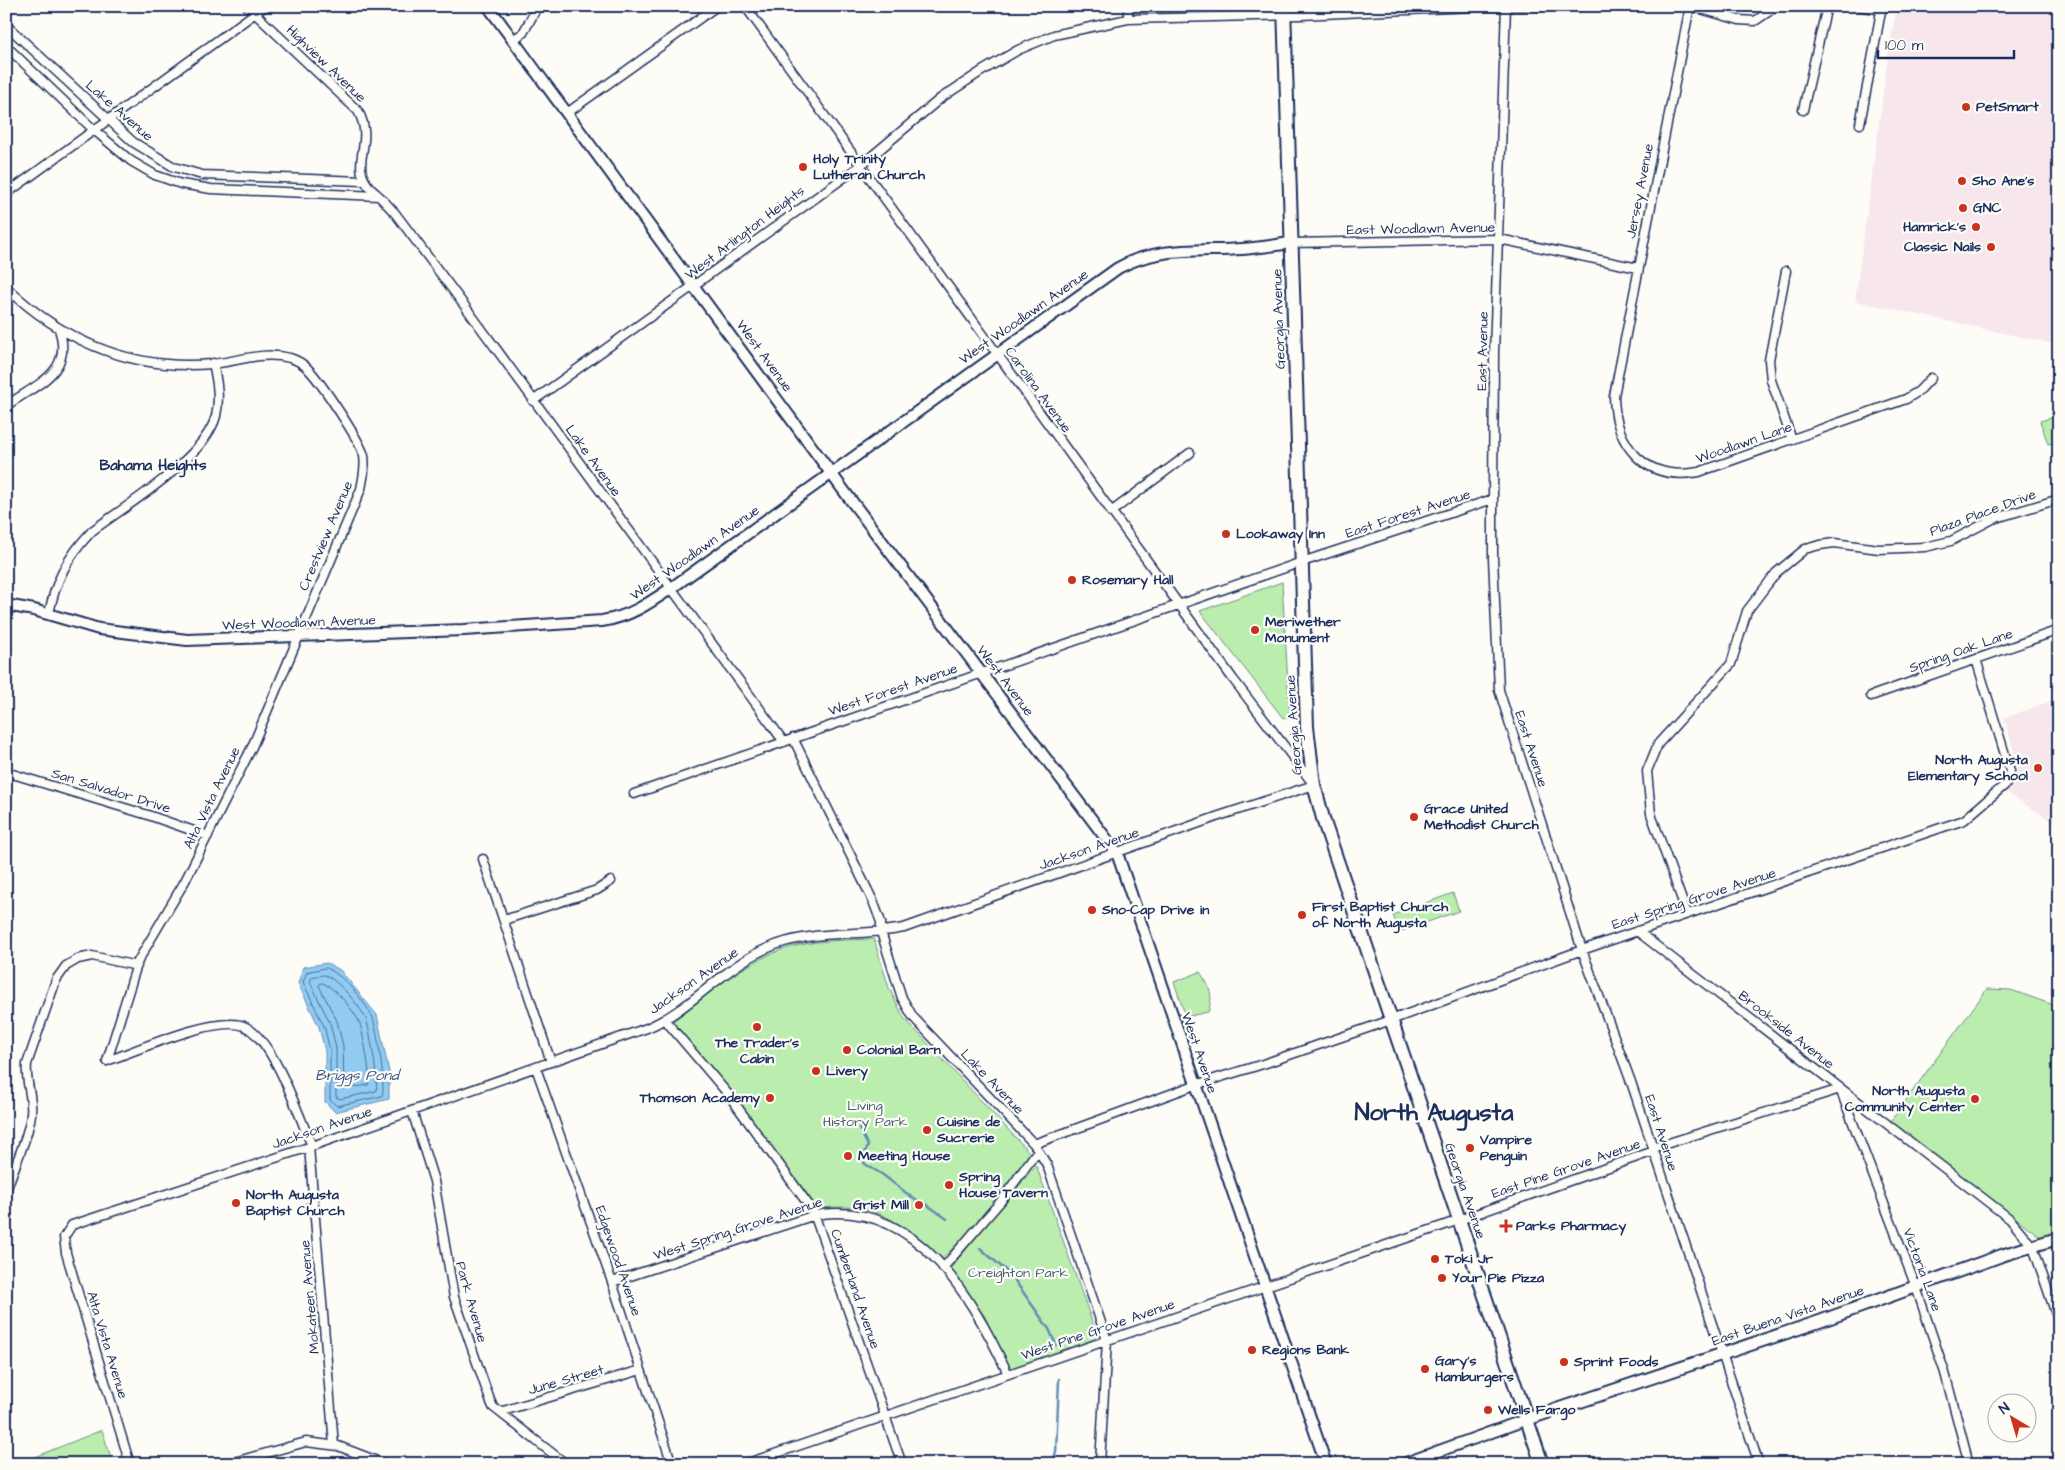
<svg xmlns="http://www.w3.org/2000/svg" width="2065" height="1470" font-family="'Architects Daughter',sans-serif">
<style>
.built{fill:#f7e7ec}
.green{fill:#bbeeae;stroke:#6b8e86}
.water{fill:#91cbf1;stroke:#628db6}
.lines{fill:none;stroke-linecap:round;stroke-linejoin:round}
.shore{stroke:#4a6d99;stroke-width:1}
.stream{stroke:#628db6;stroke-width:2.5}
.minor-casing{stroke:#1b2f5e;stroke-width:11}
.tertiary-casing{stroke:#1b2f5e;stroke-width:14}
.secondary-casing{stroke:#1b2f5e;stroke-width:15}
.primary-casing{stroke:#1b2f5e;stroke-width:16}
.minor{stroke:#fdfcf7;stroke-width:8}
.tertiary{stroke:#fdfcf7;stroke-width:10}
.secondary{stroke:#fdfcf7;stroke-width:11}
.primary{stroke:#fdfcf7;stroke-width:12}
.poi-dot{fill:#c8321e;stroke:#fdfcf7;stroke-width:2}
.labels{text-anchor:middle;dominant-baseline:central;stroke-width:4.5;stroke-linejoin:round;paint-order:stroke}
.street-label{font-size:14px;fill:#1b2f5e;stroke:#fdfcf7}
.poi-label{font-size:14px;font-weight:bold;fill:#1b2f5e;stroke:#fdfcf7;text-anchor:start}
.park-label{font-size:14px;fill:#435f72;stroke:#fdfcf7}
.neighbourhood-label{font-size:15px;font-weight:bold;fill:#1b2f5e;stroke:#fdfcf7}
.water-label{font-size:15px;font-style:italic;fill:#385683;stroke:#fdfcf7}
.town-label{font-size:24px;font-weight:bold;fill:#1b2f5e;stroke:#fdfcf7}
</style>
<rect width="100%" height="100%" fill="#fdfcf7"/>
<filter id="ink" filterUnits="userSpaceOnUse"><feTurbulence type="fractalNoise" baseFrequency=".02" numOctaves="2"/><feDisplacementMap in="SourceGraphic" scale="10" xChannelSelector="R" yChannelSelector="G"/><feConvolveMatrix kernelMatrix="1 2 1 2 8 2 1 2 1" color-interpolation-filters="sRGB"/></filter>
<g filter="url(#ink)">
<path class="built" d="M 1897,6 L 2059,6 L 2059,345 L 1855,301 L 1888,56 Z
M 2059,698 L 2059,826 L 2006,792 L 2017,776 L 2017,761 L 2004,718 Z"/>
<path class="green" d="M 2059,416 L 2059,441 L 2048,444 L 2040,421 Z
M 1282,582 L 1290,718 L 1283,718 L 1200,611 Z
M 1453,893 L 1459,911 L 1399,932 L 1393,915 Z
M 874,939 L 889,988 L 904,1018 L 1030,1153 C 1003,1189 976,1230 941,1259 C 902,1222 874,1200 818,1209 L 747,1112 L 672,1022 C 710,993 747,958 795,946 C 821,940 848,940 874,939 Z
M 1200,972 C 1210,987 1214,995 1208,1012 L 1186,1017 L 1174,982 Z
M 1987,989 L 2011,990 L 2059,1007 L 2059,1232 L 2042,1238 L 1890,1122 Z
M 1036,1165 L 1098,1338 L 1010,1369 L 984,1315 L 949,1270 Z
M 102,1430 L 113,1464 L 17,1464 Z"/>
<path class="water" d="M 327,963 L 340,970 L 377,1015 L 389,1072 L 389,1099 L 335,1112 L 325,1102 L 325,1051 L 319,1027 L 298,983 L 303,967 Z"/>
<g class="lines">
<path class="shore" d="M 327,968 C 345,977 362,998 372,1016 C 377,1026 386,1087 382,1096 L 337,1106 L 330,1100 L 330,1050 L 324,1026 L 303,982 L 307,972 Z
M 325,975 C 338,980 360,1006 366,1019 C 370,1029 379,1084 376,1091 L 340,1099 L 336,1097 L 336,1048 L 330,1023 L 310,982 L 312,977 Z
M 321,983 C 331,982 357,1014 360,1024 C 363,1035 372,1076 368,1085 L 344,1089 L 343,1046 L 337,1021 L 319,986 Z"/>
<path class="stream" d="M 859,1128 L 868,1146 L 862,1157 L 865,1164 L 883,1175 L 914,1199 L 926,1204 L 947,1219
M 980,1248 L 1011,1275 L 1049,1329 L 1056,1345
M 1052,1464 L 1056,1452 L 1059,1379"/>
<g class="minor-casing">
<path id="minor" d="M 247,6 L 358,111 C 378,147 341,167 379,196
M 1506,6 L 1494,353 L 1493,499 L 1493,558 L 1499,690 L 1582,950 L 1631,1082 L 1759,1464
M 1690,6 L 1614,396 C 1615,446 1645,482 1699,472 L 1906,399 L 1919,391 L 1931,378
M 1690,6 L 1739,20 L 1755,21 L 1777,6
M 1859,6 L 1882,10
M 1128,19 L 1128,6
M 6,25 L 133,142 L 174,167 L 202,175 L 363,181
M 513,40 L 523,33 L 538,6
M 6,46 L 94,130 L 131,161 L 155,175 L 181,184 L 211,189 L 379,196 L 395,213 L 467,309 L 784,742
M 1803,110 L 1827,6
M 567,113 L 717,6
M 1860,124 L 1882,6
M 6,194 L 265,6
M 1291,243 L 1499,239 L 1638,268
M 1786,271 L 1769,360 L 1771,380 L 1792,440
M 6,287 C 63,341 132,371 212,364 C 239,361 262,351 290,358 C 297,360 304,364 309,370 C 320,381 361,442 364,456 C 366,467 363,478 361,489 L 252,747 L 185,881 L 138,961 L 107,1061
M 533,401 L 860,166 L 941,98 L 982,71 L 1018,50 L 1054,35 L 1128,19 L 1301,15 L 1494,6 L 1606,6
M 6,406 C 36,384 74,373 59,329
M 1111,512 L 1190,453
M 49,614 C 55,581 68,556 92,531 C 127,505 205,458 216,416 C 220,398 217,381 213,363
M 1871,696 L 2059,630
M 793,738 L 873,901 L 881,922 L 881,932 L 902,998 L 913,1017 L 1034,1144 L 1047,1165 L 1107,1340 L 1100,1464
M 6,772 L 148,815 L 208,836
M 634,794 L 1302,562 L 1493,499
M 483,859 L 551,1062
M 1687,914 L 1651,814 L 1647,771 L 1658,744 L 1731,664 L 1747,611 L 1776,573 L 1805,549 L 1820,545 L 1834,543 L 1879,549 L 1925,547 L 1951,541 L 1993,519 L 2059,499
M 504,920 L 597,890 L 611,881
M 1637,931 L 2010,1219 L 2033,1247 L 2059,1323
M 665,1020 L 728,1094 L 813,1211 L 902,1464
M 107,1061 C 135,1051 220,1013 246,1027 C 275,1043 298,1114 312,1146
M 536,1068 L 612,1282 L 672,1464
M 412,1111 L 434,1181 L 454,1297 L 490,1400 L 493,1407 L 566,1464
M 1034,1144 L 1195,1085 L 1263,1064 L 1391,1020 L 1582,950 L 1964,820 L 2006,784 L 2010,771 L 1976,659
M 309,1147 L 334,1445
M 1653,1148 L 1840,1089 L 1916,1287 L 1945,1373 L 1969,1464
M 6,1191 C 13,1169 29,1136 31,1114 C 33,1097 25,1081 27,1064 L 56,980 L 66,966 L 78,959 L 92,956 L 137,966
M 943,1268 L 1001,1201 L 1038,1150
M 612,1282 L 815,1215 C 915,1198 972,1296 1008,1374
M 497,1410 L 503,1411 L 641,1370
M 130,1464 L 66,1253 L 64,1237 L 72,1225 L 312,1146 L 647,1028 C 692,1009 723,967 768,948 C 811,929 859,937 904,928 L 1219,816 L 1314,785 L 1233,679 L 745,6
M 227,1464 L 306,1442 L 338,1446 L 385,1464
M 745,1464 L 1442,1226 L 1654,1151"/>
</g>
<g class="tertiary-casing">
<path id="tertiary" d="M 488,6 L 847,495 L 1117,853 L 1326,1464
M 6,605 L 34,610 L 99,629 L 187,640 L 464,630 L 602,621 C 629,617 648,604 670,589 L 1118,268 C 1157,246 1199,252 1242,249 C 1258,248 1275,245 1291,243
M 1403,1464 L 1525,1420"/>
</g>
<g class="secondary-casing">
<path id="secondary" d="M 1525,1420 L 1818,1322 L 2003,1255 L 2059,1238"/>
</g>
<g class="primary-casing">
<path id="primary" d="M 1284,6 L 1307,727 L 1314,785 L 1324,822 L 1542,1464"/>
</g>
<use href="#minor" class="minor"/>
<use href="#tertiary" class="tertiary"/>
<use href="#secondary" class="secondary"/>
<use href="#primary" class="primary"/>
</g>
</g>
<g class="poi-dot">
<circle cx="1966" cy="107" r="5"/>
<circle cx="803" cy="167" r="5"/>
<circle cx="1962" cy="181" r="5"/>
<circle cx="1963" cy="208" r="5"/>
<circle cx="1976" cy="227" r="5"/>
<circle cx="1991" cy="247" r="5"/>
<circle cx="1226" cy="534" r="5"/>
<circle cx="1072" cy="580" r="5"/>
<circle cx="1255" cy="630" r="5"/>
<circle cx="2038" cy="768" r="5"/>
<circle cx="1414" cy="817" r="5"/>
<circle cx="1092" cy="910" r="5"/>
<circle cx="1302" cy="915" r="5"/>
<circle cx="757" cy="1027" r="5"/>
<circle cx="847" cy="1050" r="5"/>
<circle cx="816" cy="1071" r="5"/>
<circle cx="770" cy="1098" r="5"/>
<circle cx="1975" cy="1099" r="5"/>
<circle cx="927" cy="1130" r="5"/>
<circle cx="1470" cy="1148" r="5"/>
<circle cx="848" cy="1156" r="5"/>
<circle cx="949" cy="1185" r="5"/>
<circle cx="236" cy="1203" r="5"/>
<circle cx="919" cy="1205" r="5"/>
<path d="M1503.5 1218.5h5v5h5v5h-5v5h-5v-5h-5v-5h5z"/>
<circle cx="1435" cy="1259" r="5"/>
<circle cx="1442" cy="1278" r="5"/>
<circle cx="1252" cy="1350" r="5"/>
<circle cx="1564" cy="1362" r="5"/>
<circle cx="1425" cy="1369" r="5"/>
<circle cx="1488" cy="1410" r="5"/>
</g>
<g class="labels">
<g class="street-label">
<text transform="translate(326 64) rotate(44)">Highview Avenue</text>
<text transform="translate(119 111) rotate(41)">Lake Avenue</text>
<text transform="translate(1640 191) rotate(-79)">Jersey Avenue</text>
<text transform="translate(1421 229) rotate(-1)">East Woodlawn Avenue</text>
<text transform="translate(745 233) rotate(-37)">West Arlington Heights</text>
<text transform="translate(1024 317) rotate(-35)">West Woodlawn Avenue</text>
<text transform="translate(1279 319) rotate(-92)">Georgia Avenue</text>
<text transform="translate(1483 351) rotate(-89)">East Avenue</text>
<text transform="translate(764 356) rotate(54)">West Avenue</text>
<text transform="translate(1038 390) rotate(54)">Carolina Avenue</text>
<text transform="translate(1744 443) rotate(-19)">Woodlawn Lane</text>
<text transform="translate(593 461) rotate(54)">Lake Avenue</text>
<text transform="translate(1983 513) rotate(-20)">Plaza Place Drive</text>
<text transform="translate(1408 514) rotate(-18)">East Forest Avenue</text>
<text transform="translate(326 536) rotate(-67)">Crestview Avenue</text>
<text transform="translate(695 553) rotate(-35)">West Woodlawn Avenue</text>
<text transform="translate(299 623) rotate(-2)">West Woodlawn Avenue</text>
<text transform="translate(1961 651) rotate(-19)">Spring Oak Lane</text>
<text transform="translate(1005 681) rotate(53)">West Avenue</text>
<text transform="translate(893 690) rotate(-19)">West Forest Avenue</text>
<text transform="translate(1294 725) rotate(-94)">Georgia Avenue</text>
<text transform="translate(1531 749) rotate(72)">East Avenue</text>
<text transform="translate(111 791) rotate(17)">San Salvador Drive</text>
<text transform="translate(212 798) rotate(-64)">Alta Vista Avenue</text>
<text transform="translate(1089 849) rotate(-19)">Jackson Avenue</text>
<text transform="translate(1694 899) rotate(-18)">East Spring Grove Avenue</text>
<text transform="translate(694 981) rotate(-35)">Jackson Avenue</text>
<text transform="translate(1786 1030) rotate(38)">Brookside Avenue</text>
<text transform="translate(1199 1053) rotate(71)">West Avenue</text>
<text transform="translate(992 1082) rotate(46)">Lake Avenue</text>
<text transform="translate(322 1128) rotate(-19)">Jackson Avenue</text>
<text transform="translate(1661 1133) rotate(72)">East Avenue</text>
<text transform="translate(1566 1169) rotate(-19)">East Pine Grove Avenue</text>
<text transform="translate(1465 1191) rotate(71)">Georgia Avenue</text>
<text transform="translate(738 1229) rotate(-18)">West Spring Grove Avenue</text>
<text transform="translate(618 1261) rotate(71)">Edgewood Avenue</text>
<text transform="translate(1922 1270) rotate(70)">Victoria Lane</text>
<text transform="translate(855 1289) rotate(71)">Cumberland Avenue</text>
<text transform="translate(310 1297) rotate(-95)">Mokateen Avenue</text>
<text transform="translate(471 1302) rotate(74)">Park Avenue</text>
<text transform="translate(1788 1316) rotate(-19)">East Buena Vista Avenue</text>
<text transform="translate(1098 1330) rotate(-19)">West Pine Grove Avenue</text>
<text transform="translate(107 1345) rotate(73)">Alta Vista Avenue</text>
<text transform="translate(566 1380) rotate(-16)">June Street</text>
</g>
<g class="poi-label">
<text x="1976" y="107">PetSmart</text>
<text x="813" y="159">Holy Trinity<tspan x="813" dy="16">Lutheran Church</tspan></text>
<text x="1972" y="181">Sho Ane's</text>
<text x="1973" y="208">GNC</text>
<text x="1966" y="227" text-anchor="end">Hamrick's</text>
<text x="1981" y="247" text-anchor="end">Classic Nails</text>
<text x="1236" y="534">Lookaway Inn</text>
<text x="1082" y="580">Rosemary Hall</text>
<text x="1265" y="622">Meriwether<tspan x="1265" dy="16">Monument</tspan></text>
<text x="2028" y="760" text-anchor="end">North Augusta<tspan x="2028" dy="16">Elementary School</tspan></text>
<text x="1424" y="809">Grace United<tspan x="1424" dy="16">Methodist Church</tspan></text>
<text x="1312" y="907">First Baptist Church<tspan x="1312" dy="16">of North Augusta</tspan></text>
<text x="1102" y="910">Sno-Cap Drive in</text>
<text x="757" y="1043" text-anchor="middle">The Trader's<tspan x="757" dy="16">Cabin</tspan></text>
<text x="857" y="1050">Colonial Barn</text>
<text x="826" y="1071">Livery</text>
<text x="1965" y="1091" text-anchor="end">North Augusta<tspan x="1965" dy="16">Community Center</tspan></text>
<text x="760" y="1098" text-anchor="end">Thomson Academy</text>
<text x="937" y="1122">Cuisine de<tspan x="937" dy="16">Sucrerie</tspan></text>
<text x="1480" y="1140">Vampire<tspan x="1480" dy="16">Penguin</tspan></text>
<text x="858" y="1156">Meeting House</text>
<text x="959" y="1177">Spring<tspan x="959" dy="16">House Tavern</tspan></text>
<text x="246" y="1195">North Augusta<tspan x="246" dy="16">Baptist Church</tspan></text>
<text x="909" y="1205" text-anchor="end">Grist Mill</text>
<text x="1516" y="1226">Parks Pharmacy</text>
<text x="1445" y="1259">Toki Jr</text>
<text x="1452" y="1278">Your Pie Pizza</text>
<text x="1262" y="1350">Regions Bank</text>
<text x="1435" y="1361">Gary's<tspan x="1435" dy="16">Hamburgers</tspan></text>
<text x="1574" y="1362">Sprint Foods</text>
<text x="1498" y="1410">Wells Fargo</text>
</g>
<g class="park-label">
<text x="865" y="1106">Living<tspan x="865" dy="16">History Park</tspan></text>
<text x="1018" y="1273">Creighton Park</text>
</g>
<g class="neighbourhood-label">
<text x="153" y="465">Bahama Heights</text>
</g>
<g class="water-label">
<text x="357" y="1075">Briggs Pond</text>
</g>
<g class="town-label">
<text x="1434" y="1113">North Augusta</text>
</g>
</g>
<rect width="2065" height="1470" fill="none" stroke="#fdfcf7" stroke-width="25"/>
<rect x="12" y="12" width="2040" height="1445" fill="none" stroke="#1b2f5e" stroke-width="2" filter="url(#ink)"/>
<g transform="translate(2012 1418) rotate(322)"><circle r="24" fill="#fdfcf7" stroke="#a3aaba"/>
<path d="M0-4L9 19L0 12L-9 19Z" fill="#c8321e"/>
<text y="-8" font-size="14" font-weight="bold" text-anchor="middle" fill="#1b2f5e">N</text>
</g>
<path d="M1878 50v8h136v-8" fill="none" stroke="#1b2f5e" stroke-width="2.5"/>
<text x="1885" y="50" font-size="15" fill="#1b2f5e" stroke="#fdfcf7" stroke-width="4" paint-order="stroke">100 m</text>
</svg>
